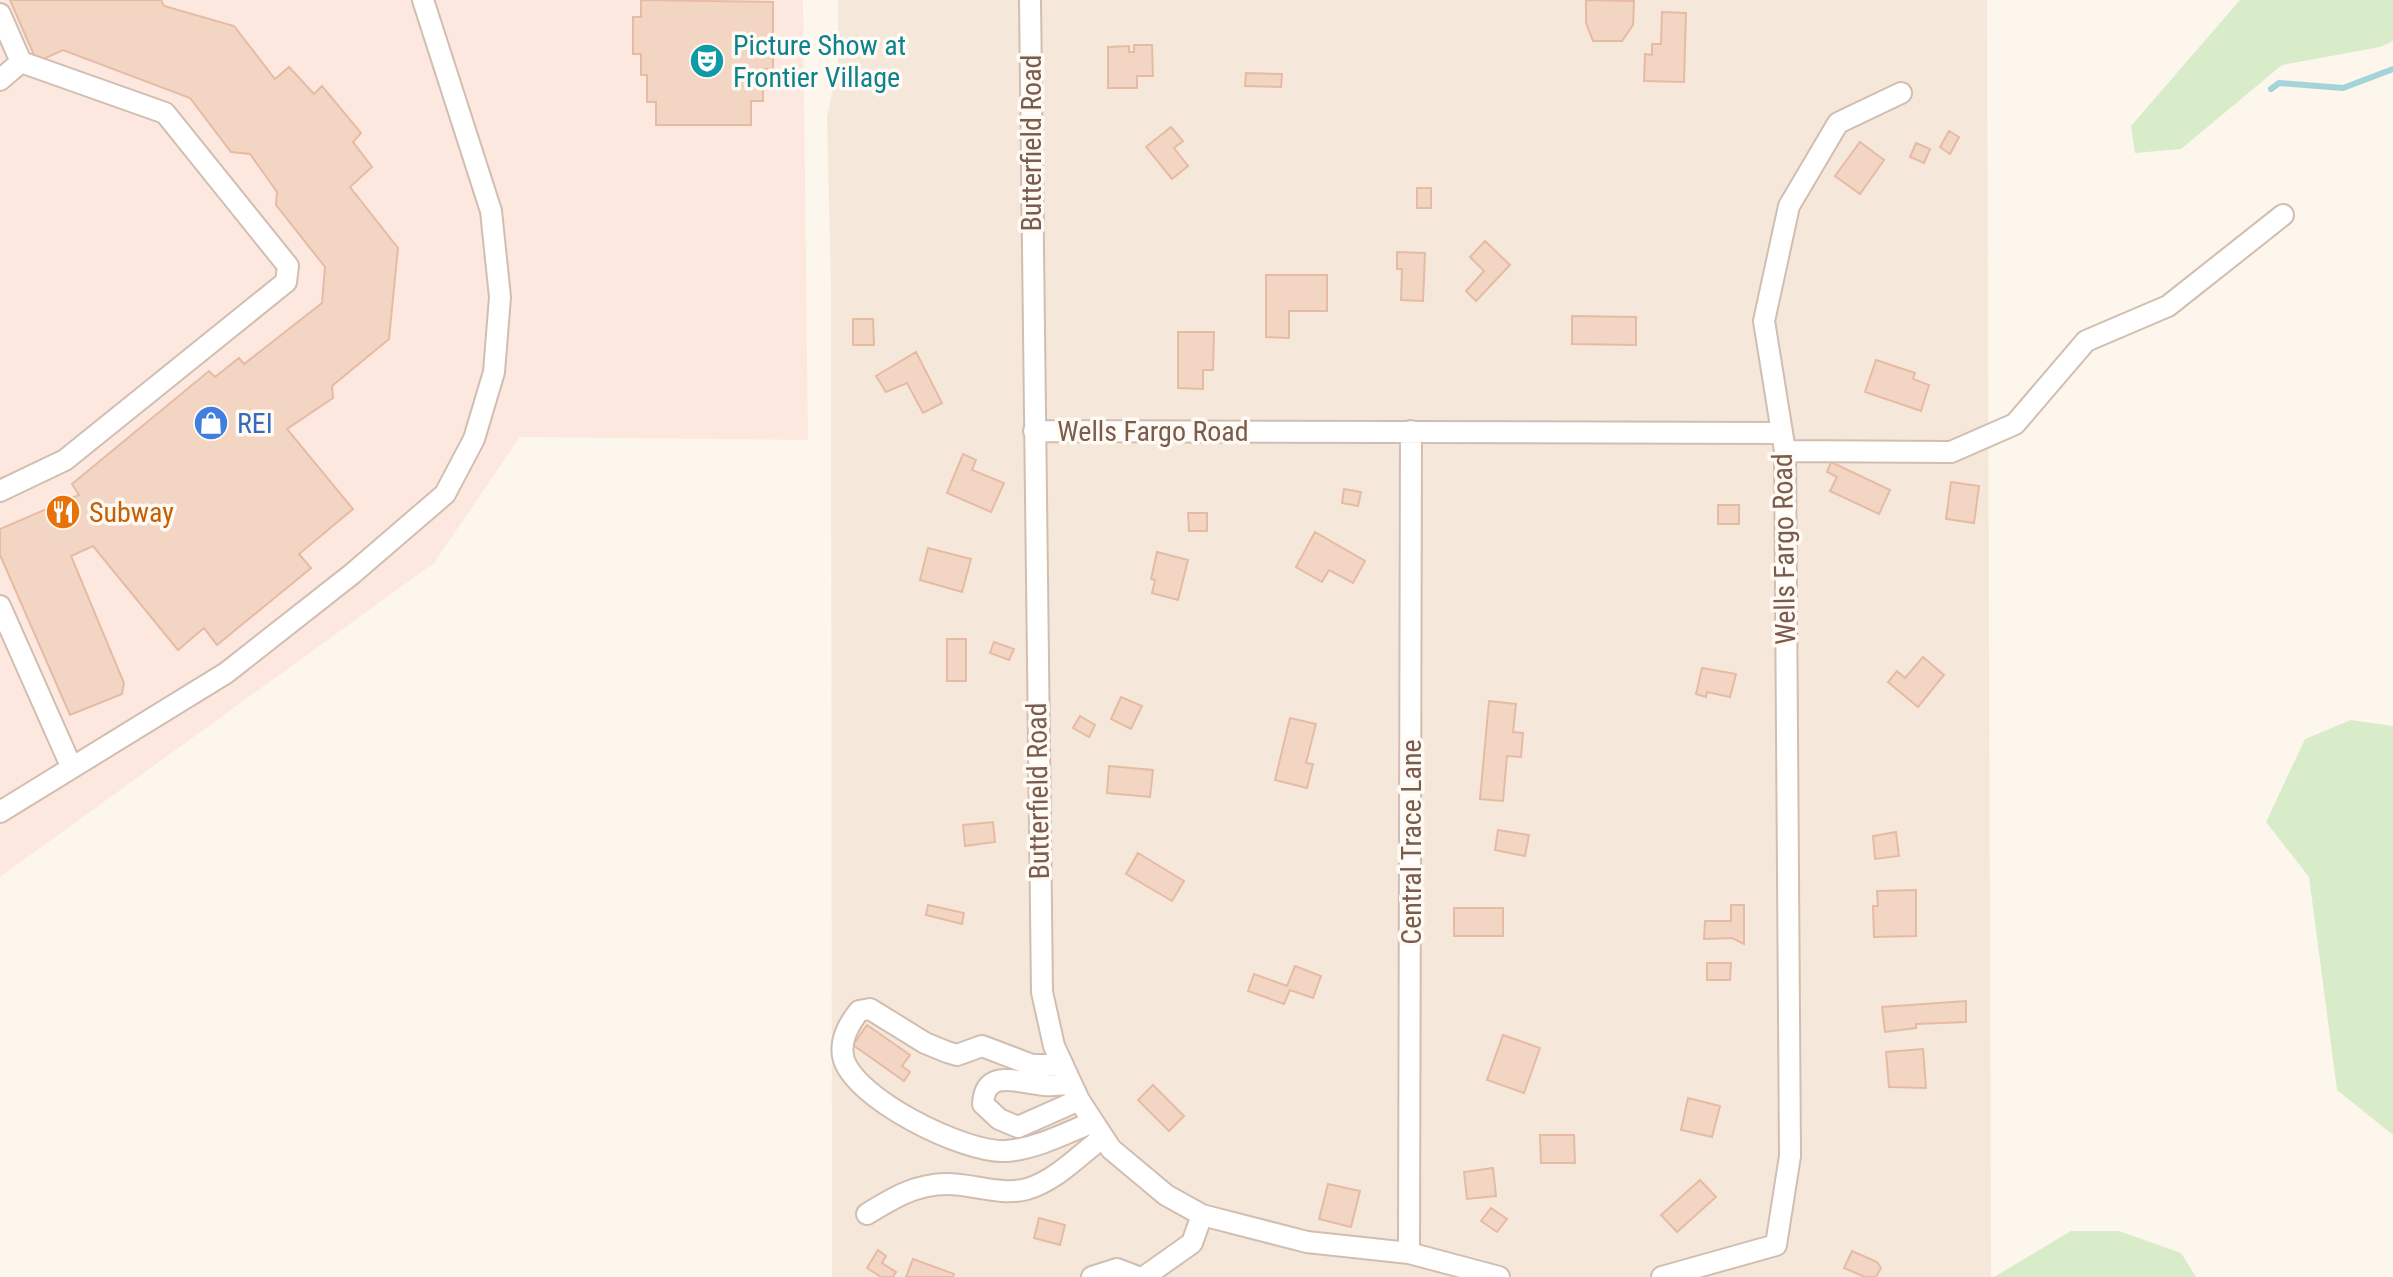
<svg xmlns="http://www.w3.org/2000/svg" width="2393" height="1277" font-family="'Roboto Condensed',sans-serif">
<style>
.residential{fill:#f5e8da}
.commercial{fill:#fde8e0}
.green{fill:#d8ecc9}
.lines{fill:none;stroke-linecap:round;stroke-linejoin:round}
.stream{stroke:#a5d3da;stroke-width:6}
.building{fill:#f3d5c3;stroke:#e6bba3;stroke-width:2}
.minor-casing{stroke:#d1beb0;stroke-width:24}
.minor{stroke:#fff;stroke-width:20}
.labels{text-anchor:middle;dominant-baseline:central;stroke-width:7;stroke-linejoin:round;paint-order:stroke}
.culture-label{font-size:28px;fill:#0d838f;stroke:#fffaf3;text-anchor:start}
.street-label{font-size:28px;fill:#7a5c4d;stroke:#fffaf3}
.shop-label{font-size:28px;fill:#366cbe;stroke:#fffaf3;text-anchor:start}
.food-label{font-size:28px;fill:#c56008;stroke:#fffaf3;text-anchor:start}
</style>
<rect width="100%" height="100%" fill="#fdf6ec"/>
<path class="residential" d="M 838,0 L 1987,0 L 1991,1277 L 832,1277 L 831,287 L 827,117 L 838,65 Z"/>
<path class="commercial" d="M 0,0 L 803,0 L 808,440 L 520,437 L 434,563 L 0,877 Z"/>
<path class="green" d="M 2240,0 L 2393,0 L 2393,41 L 2380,47 L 2282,65 L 2181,149 L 2135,153 L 2131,126 Z
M 2351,720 L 2393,726 L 2393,1135 L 2337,1090 L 2309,877 L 2266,822 L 2305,739 Z
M 2071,1231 L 2119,1231 L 2181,1253 L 2196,1277 L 1994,1277 Z"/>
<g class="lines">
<path class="stream" d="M 2271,89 L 2279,83 L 2343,88 L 2393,69"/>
</g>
<path class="building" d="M 10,0 L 161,0 L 164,6 L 234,26 L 275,79 L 289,67 L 314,94 L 322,86 L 361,133 L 353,142 L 372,167 L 350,187 L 398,248 L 389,339 L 332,386 L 333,398 L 287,429 L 353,509 L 299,554 L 311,568 L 217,645 L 204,628 L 178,650 L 93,546 L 71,556 L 124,683 L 122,694 L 70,715 L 0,555 L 0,529 L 79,495 L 72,484 L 209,371 L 215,377 L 239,358 L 244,364 L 322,303 L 325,267 L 276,205 L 277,192 L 250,154 L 231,152 L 190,98 L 63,50 L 37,62 Z
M 641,0 L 773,2 L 773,69 L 763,69 L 763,101 L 751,101 L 751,125 L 656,125 L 656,102 L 647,102 L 647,75 L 641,75 L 641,54 L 633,54 L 633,17 L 641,17 Z
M 1586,0 L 1634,1 L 1633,25 L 1622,41 L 1593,41 L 1586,23 Z
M 1662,12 L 1686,13 L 1684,82 L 1644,81 L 1645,54 L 1652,55 L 1652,44 L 1661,44 Z
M 1134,45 L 1152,45 L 1153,76 L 1137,76 L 1137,88 L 1108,88 L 1108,47 L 1129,46 L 1129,52 L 1134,52 Z
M 1246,73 L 1282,74 L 1281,87 L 1245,86 Z
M 1171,127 L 1183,141 L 1174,148 L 1188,166 L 1172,179 L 1146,147 Z
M 1949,131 L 1959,137 L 1950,154 L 1940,147 Z
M 1860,142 L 1884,160 L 1860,194 L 1835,176 Z
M 1916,143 L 1930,149 L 1924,163 L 1910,157 Z
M 1417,188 L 1431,188 L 1431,208 L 1417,208 Z
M 1485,241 L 1510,265 L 1476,301 L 1466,291 L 1484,271 L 1470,257 Z
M 1397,252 L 1425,253 L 1423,301 L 1401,300 L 1402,269 L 1397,269 Z
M 1266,275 L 1327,275 L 1327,311 L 1289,311 L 1289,338 L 1266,337 Z
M 1572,316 L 1636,317 L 1636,345 L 1572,344 Z
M 853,319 L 873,319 L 874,345 L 853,345 Z
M 1178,332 L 1214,332 L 1213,370 L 1203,370 L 1203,389 L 1178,388 Z
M 916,352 L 942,403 L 923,413 L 907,383 L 886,392 L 876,376 Z
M 1876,360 L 1915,373 L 1913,379 L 1929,385 L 1921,411 L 1865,392 Z
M 963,454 L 976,460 L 972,470 L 1004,483 L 991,512 L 947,493 Z
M 1831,462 L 1890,490 L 1879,514 L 1830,491 L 1837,477 L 1827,472 Z
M 1951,482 L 1979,486 L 1974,523 L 1946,519 Z
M 1344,489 L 1361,492 L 1358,506 L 1342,503 Z
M 1718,505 L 1739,505 L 1739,524 L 1718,524 Z
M 1188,513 L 1207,513 L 1207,531 L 1189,531 Z
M 1315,532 L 1365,561 L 1353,583 L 1329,570 L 1322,582 L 1296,567 Z
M 928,548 L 971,559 L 962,592 L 920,580 Z
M 1157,552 L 1188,560 L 1178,600 L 1152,593 L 1155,580 L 1151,579 Z
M 947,639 L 966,639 L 966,681 L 947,681 Z
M 994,642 L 1014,649 L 1009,660 L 990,653 Z
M 1923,657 L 1944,675 L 1918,707 L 1888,682 L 1897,671 L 1905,678 Z
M 1702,668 L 1736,674 L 1730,697 L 1707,692 L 1706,697 L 1696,694 Z
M 1121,697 L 1142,706 L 1131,729 L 1111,719 Z
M 1489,701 L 1516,704 L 1513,732 L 1523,733 L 1521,757 L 1507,756 L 1503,801 L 1480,799 Z
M 1080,716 L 1095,725 L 1089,737 L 1073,728 Z
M 1290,718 L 1316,724 L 1306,763 L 1313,764 L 1307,788 L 1275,780 Z
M 1109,766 L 1153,770 L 1150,797 L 1107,793 Z
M 993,822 L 995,842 L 965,846 L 963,825 Z
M 1498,830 L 1529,835 L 1525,856 L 1495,850 Z
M 1896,832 L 1899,856 L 1875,859 L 1873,836 Z
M 1138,853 L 1184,881 L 1172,901 L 1126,874 Z
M 1916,890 L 1916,936 L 1874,937 L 1873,906 L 1878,906 L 1877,891 Z
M 928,905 L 964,913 L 962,924 L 926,915 Z
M 1731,905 L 1744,905 L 1744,944 L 1732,938 L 1704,939 L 1705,921 L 1731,921 Z
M 1454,908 L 1503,908 L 1503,936 L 1454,936 Z
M 1707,963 L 1731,963 L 1730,980 L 1707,980 Z
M 1295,966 L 1321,976 L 1313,998 L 1290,990 L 1284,1004 L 1248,991 L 1254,974 L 1287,986 Z
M 1966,1001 L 1966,1022 L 1916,1024 L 1916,1028 L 1885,1032 L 1882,1007 Z
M 867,1025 L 910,1055 L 902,1066 L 910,1072 L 904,1081 L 853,1045 Z
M 1503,1035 L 1540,1048 L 1524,1093 L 1487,1080 Z
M 1923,1049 L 1926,1088 L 1889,1087 L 1886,1052 Z
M 1153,1085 L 1184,1116 L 1169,1131 L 1138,1100 Z
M 1688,1098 L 1720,1106 L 1712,1137 L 1681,1130 Z
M 1540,1135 L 1574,1135 L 1575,1163 L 1541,1163 Z
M 1493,1168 L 1496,1196 L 1467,1199 L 1464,1172 Z
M 1700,1180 L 1716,1197 L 1677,1232 L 1661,1215 Z
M 1328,1184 L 1360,1191 L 1351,1227 L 1319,1219 Z
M 1491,1208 L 1507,1219 L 1497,1232 L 1481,1221 Z
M 1039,1218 L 1065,1225 L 1060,1245 L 1034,1238 Z
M 878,1250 L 886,1256 L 882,1263 L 896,1272 L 893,1277 L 881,1277 L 867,1268 Z
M 1852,1251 L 1877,1262 L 1881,1268 L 1876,1277 L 1865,1277 L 1844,1268 Z
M 913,1259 L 954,1274 L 953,1277 L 906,1277 Z"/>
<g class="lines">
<g class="minor-casing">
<path id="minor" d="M 1030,0 L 1042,992 L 1054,1046 L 1079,1100 L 1111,1149 L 1166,1195 L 1202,1215 L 1307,1242 L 1409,1253 L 1499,1277
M 0,14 L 21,62 L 0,80
M 1034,431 L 1780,433
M 1785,451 L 1951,452 L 2015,424 L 2086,341 L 2168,306 L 2283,215
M 0,491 L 65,460 L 286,282 L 288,266 L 165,113 L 21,62
M 0,606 L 71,766
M 0,812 L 226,673 L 352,574 L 445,494 L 474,439 L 494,372 L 500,297 L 491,211 L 423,0
M 1063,1065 L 1032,1065 L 982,1046 L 957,1055 L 947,1052 L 925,1043 L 870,1009 L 859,1011 C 849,1024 840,1039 843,1056 C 851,1098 966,1154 1006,1151 C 1036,1149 1066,1133 1093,1122
M 1070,1084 C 1062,1084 1053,1086 1045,1085 C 1021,1084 985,1066 983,1104 L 999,1119 L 1018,1127 L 1079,1100
M 867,1214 C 893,1198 916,1184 947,1184 C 974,1184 1000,1196 1027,1189 C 1055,1181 1080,1155 1103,1137
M 1409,1253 L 1411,431
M 1092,1277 L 1117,1269 L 1138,1277
M 1144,1277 L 1192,1243 L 1202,1215
M 1662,1277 L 1776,1245 L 1790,1156 L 1785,451 L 1764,321 L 1789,206 L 1838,123 L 1901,93"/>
</g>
<use href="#minor" class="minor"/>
</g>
<defs>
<g id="theatre-disc" transform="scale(1.8)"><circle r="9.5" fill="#0f9aa8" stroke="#fffaf3"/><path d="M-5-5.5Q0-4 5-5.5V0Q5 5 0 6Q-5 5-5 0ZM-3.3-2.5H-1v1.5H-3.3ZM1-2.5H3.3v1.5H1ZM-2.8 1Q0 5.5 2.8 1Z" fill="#fff"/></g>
<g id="shop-disc" transform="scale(1.8)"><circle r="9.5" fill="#3f7fe0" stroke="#fffaf3"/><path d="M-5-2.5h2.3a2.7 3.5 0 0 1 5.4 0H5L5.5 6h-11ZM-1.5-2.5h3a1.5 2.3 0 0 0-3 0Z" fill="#fff"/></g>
<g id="restaurant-disc" transform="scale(1.8)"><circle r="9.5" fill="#e8710a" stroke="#fffaf3"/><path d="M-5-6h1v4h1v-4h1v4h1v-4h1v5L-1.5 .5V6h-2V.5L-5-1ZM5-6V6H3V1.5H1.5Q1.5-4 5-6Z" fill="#fff"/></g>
</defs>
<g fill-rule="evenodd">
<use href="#theatre-disc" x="707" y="61"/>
<use href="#shop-disc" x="211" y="423"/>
<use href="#restaurant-disc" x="63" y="512"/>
</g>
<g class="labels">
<g class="culture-label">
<text x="733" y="45">Picture Show at<tspan x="733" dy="32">Frontier Village</tspan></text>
</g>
<g class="street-label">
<text transform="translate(1031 143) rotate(-90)">Butterfield Road</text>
<text x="1153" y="431">Wells Fargo Road</text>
<text transform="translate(1784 549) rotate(-91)">Wells Fargo Road</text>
<text transform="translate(1038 791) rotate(-91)">Butterfield Road</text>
<text transform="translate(1411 842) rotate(-90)">Central Trace Lane</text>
</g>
<g class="shop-label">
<text x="237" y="423">REI</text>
</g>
<g class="food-label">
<text x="89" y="512">Subway</text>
</g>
</g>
</svg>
